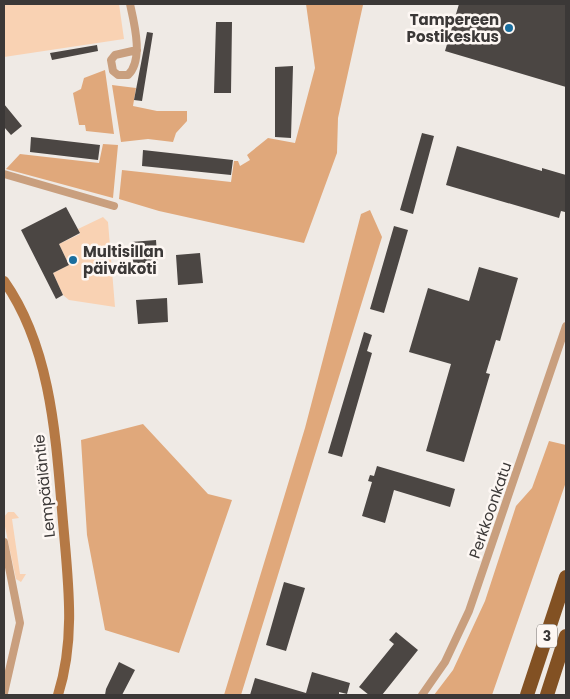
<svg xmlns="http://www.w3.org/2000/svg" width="570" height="699" font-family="Poppins,sans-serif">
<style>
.green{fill:#f9d2b3}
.forest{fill:#e0a87b}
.building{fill:#4b4643}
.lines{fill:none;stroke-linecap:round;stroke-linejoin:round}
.street{stroke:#c99f7e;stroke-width:8}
.secondary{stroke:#b57945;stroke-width:10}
.highway{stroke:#825123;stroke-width:14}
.poi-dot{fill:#1a6e9e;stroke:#fdf7f3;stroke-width:2}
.labels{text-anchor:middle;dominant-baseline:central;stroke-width:5;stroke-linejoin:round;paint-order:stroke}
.shield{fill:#fdf7f3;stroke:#75716f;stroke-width:1}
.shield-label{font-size:14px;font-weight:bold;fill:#3b3837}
.poi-label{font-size:15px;font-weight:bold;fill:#3b3837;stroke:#fdf7f3;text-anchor:end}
.street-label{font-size:15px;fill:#3b3837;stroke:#fdf7f3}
</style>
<rect width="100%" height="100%" fill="#efeae5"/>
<path class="green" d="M 4,4 L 119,4 L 124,39 L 4,57 Z
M 103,217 L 108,222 L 115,307 L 69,300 L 63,295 L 53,273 L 69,265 L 59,244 L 80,234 L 78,229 Z
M 8,512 L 14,512 L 19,518 L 12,519 L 20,574 L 26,574 L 21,582 L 16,579 L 4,522 L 4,517 Z"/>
<path class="forest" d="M 306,4 L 363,5 L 338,118 L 337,153 L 304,243 L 159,211 L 119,199 L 122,170 L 231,182 L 234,161 L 238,161 L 240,166 L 250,160 L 247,155 L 268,138 L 295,143 L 315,68 Z
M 105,70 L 114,134 L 86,131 L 85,125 L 79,125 L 73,93 L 81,89 L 84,78 Z
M 112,85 L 136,88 L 133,106 L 157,111 L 187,111 L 187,121 L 176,133 L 173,142 L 148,139 L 121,142 Z
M 103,144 L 118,145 L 113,198 L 6,169 L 20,154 L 99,163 Z
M 370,210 L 382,237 L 241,695 L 224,695 L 305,428 L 361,214 Z
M 143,424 L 208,494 L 232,500 L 179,653 L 105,630 L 87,535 L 81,440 Z
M 549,441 L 566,445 L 566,482 L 492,695 L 434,695 L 453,670 L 485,601 L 516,506 L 532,488 Z"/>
<path class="building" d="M 459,4 L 566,4 L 566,87 L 445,51 Z
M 216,22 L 232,22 L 231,93 L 214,93 Z
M 147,32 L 153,33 L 142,101 L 134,100 Z
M 97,45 L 98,51 L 52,60 L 50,53 Z
M 293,66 L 291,138 L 275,137 L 275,67 Z
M 4,104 L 22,126 L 11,135 L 4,127 Z
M 422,133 L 434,136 L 413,214 L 400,210 Z
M 31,137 L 100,145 L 98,160 L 30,152 Z
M 457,146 L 542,171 L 542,168 L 566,175 L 565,212 L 561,211 L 559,218 L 446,185 Z
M 143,150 L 233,160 L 231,175 L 142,166 Z
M 66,207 L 80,233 L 59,244 L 69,265 L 53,273 L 63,295 L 56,299 L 21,230 Z
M 394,226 L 408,230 L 384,313 L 370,309 Z
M 156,240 L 158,270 L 134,272 L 131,242 Z
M 200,253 L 203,283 L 178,285 L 176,255 Z
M 479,267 L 518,278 L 500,341 L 496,340 L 486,373 L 490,374 L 464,462 L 426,451 L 451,364 L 409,352 L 428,288 L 469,301 Z
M 167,298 L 168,322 L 138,324 L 136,300 Z
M 364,332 L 372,335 L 367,351 L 372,353 L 342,457 L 328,453 Z
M 377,466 L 455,489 L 450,507 L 394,490 L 385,523 L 362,516 L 372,482 L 368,481 L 370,475 L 374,476 Z
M 284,582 L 305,588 L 286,651 L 266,645 Z
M 396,632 L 418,650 L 382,695 L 369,695 L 359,687 L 394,644 L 389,640 Z
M 119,662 L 135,670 L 122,695 L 105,695 L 106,689 Z
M 312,672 L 350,683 L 347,694 L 339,692 L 339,695 L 250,695 L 255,678 L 306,693 Z"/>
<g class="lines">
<path class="street" d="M 130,4 C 134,22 144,60 128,75 L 118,75 L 113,71 L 111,60 L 115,55 L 137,50
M 4,174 L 114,206
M 4,542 L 20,623 L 4,693
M 422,695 L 445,662 L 469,611 L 566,326"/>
<path class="secondary" d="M 4,281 C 52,349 56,441 63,522 C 68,581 76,638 58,695"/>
<path class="highway" d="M 527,695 L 566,577
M 547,695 L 566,636"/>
</g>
<g class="poi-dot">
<circle cx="509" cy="28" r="5"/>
<circle cx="73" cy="260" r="5"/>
</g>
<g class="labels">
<rect class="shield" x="537" y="624.5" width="20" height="23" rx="4"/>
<g class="shield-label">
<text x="547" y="636">3</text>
</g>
<g class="poi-label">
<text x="499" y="19">Tampereen<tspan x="499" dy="17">Postikeskus</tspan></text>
<text x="83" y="251" text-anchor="start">Multisillan<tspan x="83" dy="17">päiväkoti</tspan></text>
</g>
<g class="street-label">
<text transform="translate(44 486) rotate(-96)">Lempääläntie</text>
<text transform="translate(490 510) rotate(-71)">Perkkoonkatu</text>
</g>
</g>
<rect width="570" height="699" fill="none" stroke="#3b3837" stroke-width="10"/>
</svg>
